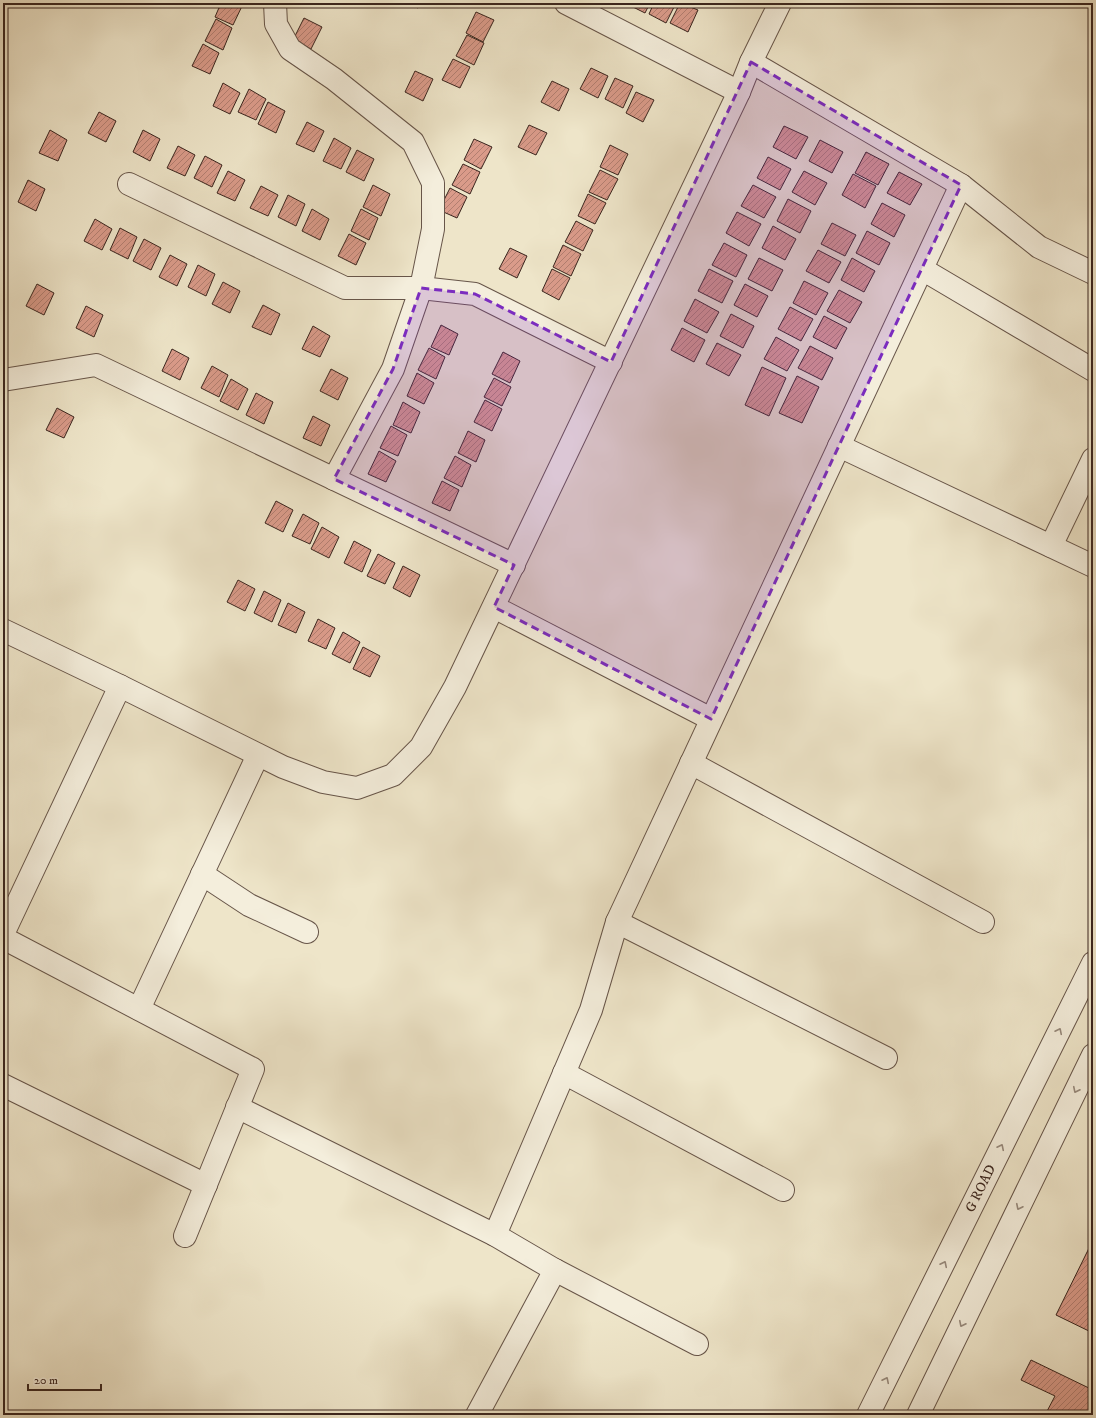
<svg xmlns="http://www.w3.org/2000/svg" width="1096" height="1418" font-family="'IM FELL DW Pica',serif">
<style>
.building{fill:url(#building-hatch);stroke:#3a251e}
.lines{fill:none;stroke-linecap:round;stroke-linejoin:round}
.minor-casing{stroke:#675549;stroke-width:24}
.minor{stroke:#f4eedc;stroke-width:22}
.oneway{stroke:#978a7d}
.marked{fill:#7b2cbf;fill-opacity:0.2;stroke:#7b2cbf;stroke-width:3;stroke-dasharray:8 5;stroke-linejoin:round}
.labels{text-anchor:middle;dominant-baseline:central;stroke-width:3;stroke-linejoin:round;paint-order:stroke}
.street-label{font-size:14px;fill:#3a251e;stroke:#f4eedc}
</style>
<defs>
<pattern id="building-hatch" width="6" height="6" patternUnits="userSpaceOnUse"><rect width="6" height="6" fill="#da9b8a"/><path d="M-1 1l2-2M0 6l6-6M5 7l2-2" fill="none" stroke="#b27e70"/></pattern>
</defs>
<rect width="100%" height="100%" fill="#eee5c9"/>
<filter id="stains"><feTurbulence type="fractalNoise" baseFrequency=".005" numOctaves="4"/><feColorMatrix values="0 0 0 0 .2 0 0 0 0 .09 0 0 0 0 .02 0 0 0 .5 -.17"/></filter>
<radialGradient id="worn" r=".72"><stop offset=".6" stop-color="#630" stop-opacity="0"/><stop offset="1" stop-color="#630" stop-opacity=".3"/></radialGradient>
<path class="building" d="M 221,3 L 243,4 L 233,25 L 215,17 Z
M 408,3 L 421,3 L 418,8 Z
M 628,3 L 650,3 L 645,13 L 627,4 Z
M 654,3 L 676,3 L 666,23 L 649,14 Z
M 680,3 L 698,10 L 688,32 L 670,23 Z
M 476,12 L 494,20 L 483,42 L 466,33 Z
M 304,18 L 322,27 L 311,49 L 293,40 Z
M 216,19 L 232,28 L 223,50 L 205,41 Z
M 467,35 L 484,43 L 474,65 L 456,56 Z
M 203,44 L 219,53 L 210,74 L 192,66 Z
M 453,59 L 470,67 L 460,88 L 442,80 Z
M 591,68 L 608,76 L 598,98 L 580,89 Z
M 415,71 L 433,79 L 423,101 L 405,92 Z
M 615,78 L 633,86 L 623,108 L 605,99 Z
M 552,81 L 569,89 L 559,111 L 541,102 Z
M 223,83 L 240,93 L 230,114 L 213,106 Z
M 249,89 L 266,99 L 256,120 L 238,112 Z
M 636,92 L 654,100 L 643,122 L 626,113 Z
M 268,102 L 285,111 L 276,133 L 258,124 Z
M 99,112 L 116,121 L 106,142 L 88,133 Z
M 307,122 L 324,131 L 314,152 L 296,144 Z
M 529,125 L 547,133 L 536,155 L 518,147 Z
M 784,126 L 808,137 L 796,159 L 773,147 Z
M 50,130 L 67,140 L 58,161 L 39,153 Z
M 143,130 L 160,139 L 150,161 L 133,152 Z
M 334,138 L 351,148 L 341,169 L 323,161 Z
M 474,139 L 492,147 L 481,169 L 464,160 Z
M 820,140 L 843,152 L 832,173 L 809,161 Z
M 610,145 L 628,154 L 618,175 L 600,167 Z
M 178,146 L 195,155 L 185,176 L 167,168 Z
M 357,150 L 374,159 L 364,181 L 346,172 Z
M 866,152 L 889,164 L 878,185 L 855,173 Z
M 205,156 L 222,165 L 212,187 L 194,178 Z
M 768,157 L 791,169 L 780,190 L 757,178 Z
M 463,164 L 480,172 L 470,194 L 452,185 Z
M 600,170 L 618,179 L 607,200 L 589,192 Z
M 228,171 L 245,180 L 235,201 L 217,193 Z
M 804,171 L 827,183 L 815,205 L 792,192 Z
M 899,172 L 922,184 L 910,205 L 887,193 Z
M 853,174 L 876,186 L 865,208 L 842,195 Z
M 28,180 L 45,189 L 36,211 L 18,202 Z
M 373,185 L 390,194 L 381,216 L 363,207 Z
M 753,185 L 776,197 L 764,218 L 741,206 Z
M 261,186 L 278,195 L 268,216 L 250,208 Z
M 450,188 L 467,197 L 457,218 L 439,210 Z
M 588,194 L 606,203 L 595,224 L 578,216 Z
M 288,195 L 305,204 L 296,226 L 278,217 Z
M 788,199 L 811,211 L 800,233 L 777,221 Z
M 882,203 L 905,215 L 894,237 L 871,224 Z
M 312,209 L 329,219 L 320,240 L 302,231 Z
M 361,209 L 378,218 L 369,240 L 351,231 Z
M 737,212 L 761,224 L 749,246 L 726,233 Z
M 95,219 L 112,229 L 102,250 L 84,241 Z
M 576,221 L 593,230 L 583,251 L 565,242 Z
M 832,223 L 856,235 L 845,256 L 821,244 Z
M 773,226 L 796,239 L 785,260 L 762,248 Z
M 120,228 L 137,237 L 128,259 L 110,250 Z
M 867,231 L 890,243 L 879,265 L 856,253 Z
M 349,234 L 366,243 L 356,265 L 338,256 Z
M 144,239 L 161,248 L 151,270 L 133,261 Z
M 724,243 L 747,255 L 736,277 L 712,265 Z
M 563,245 L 581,254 L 571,276 L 553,267 Z
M 510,248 L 527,256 L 517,278 L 499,269 Z
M 818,250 L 841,262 L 829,283 L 806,271 Z
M 170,255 L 187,264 L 177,286 L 159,277 Z
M 759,258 L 783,270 L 772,291 L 748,279 Z
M 852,258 L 875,271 L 864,292 L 841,280 Z
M 198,265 L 215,274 L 206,296 L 188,287 Z
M 552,269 L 570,278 L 559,300 L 542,291 Z
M 709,269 L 733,281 L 722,303 L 698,291 Z
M 804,281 L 828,293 L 816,315 L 793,303 Z
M 223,282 L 240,291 L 230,313 L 212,304 Z
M 37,284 L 54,293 L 44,315 L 26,306 Z
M 745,284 L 768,296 L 757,317 L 734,305 Z
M 839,290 L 862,302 L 850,323 L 827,311 Z
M 695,299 L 719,312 L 707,333 L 684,321 Z
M 263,305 L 280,314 L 271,335 L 252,327 Z
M 86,306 L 103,315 L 94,337 L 76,328 Z
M 790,307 L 813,319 L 801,341 L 778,329 Z
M 731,314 L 754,326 L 743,348 L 720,336 Z
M 824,316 L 847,328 L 836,349 L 813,337 Z
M 441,325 L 458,334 L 449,355 L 431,347 Z
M 313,326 L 330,336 L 320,357 L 302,349 Z
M 682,328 L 705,340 L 694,362 L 671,350 Z
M 776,337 L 799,350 L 787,371 L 764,359 Z
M 717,343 L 741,355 L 729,376 L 706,364 Z
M 810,346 L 833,358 L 822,380 L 798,368 Z
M 429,348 L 445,357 L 436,379 L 418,370 Z
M 172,349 L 189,358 L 180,380 L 162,371 Z
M 503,352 L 520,361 L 510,383 L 492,374 Z
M 212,366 L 228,375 L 219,397 L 201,388 Z
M 762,367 L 786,378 L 769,416 L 745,405 Z
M 331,369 L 348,378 L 338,400 L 320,391 Z
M 417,373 L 434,383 L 424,404 L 407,396 Z
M 797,376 L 819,387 L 802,423 L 779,413 Z
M 494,378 L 511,387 L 502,406 L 484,397 Z
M 231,379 L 248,389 L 238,410 L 220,401 Z
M 256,393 L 273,402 L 264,424 L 246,415 Z
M 485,400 L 502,409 L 492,431 L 474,422 Z
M 403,402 L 420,412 L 411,433 L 393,425 Z
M 57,408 L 74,417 L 64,438 L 46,430 Z
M 313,416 L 330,425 L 321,446 L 303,438 Z
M 391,426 L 407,435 L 398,456 L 380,448 Z
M 468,431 L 485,440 L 476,462 L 458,453 Z
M 379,451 L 396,461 L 386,482 L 368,474 Z
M 455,456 L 471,465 L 462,487 L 444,478 Z
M 442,481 L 459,490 L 450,511 L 432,503 Z
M 276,501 L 293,510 L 283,532 L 265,523 Z
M 303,514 L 319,523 L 310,544 L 292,536 Z
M 322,527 L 339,537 L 329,558 L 311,549 Z
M 354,541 L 371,550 L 362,572 L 344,563 Z
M 378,554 L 395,563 L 385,584 L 367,576 Z
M 403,566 L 420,575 L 410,597 L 393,588 Z
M 238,580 L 255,589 L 245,611 L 227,602 Z
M 264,591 L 281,600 L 272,622 L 254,613 Z
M 288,603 L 305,612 L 296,633 L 278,625 Z
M 318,619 L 335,628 L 326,649 L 308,641 Z
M 343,632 L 360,642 L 350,663 L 332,654 Z
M 363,647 L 380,656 L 370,677 L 353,669 Z
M 1093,1240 L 1093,1333 L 1056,1315 Z
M 1031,1360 L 1093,1390 L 1093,1415 L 1045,1415 L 1055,1396 L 1021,1380 Z"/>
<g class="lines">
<g class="minor-casing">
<g id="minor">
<path d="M 275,3 L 276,24 L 290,49 L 334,79 L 413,142 L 433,183 L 433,229 L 421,288 L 393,369 L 334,479"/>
<path d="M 566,3 L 739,92"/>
<path d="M 751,62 L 961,185 L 1039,247 L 1093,273"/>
<path d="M 129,184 L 345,288 L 421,288 L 475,294 L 611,362"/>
<path d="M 922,269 L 1093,370"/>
<path d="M 3,380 L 96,365 L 514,565"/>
<path d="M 839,446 L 1093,566"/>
<path d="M 1051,546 L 1093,459"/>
<path d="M 494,607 L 711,719"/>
<path d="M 3,630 L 120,686 L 283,767 L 323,782 L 357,788 L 393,775 L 421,747 L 455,687 L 739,92 L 751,62 L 780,3"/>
<path d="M 691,763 L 983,922"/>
<path d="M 202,874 L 249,905 L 307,932"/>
<path d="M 617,922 L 886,1058"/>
<path d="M 3,934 L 120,686"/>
<path d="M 3,938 L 253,1069 L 185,1236"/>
<path d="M 139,1009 L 258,755"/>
<path d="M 564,1073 L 783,1190"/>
<path d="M 3,1085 L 206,1185"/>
<path d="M 237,1107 L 495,1235 L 555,1270 L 697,1344"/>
<path d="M 495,1235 L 591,1010 L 617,922 L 961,185"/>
<path d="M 477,1415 L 555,1270"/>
<path id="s1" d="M 868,1415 L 1093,963"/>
<path d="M 918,1415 L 1093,1055"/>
</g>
</g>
<use href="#minor" class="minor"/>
</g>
<defs><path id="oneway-chevron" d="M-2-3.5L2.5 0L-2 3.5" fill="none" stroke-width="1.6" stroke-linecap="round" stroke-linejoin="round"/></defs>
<g class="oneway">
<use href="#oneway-chevron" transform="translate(1059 1031) rotate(-64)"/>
<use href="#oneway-chevron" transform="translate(1076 1090) rotate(116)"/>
<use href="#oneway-chevron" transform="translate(1001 1147) rotate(-64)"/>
<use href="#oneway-chevron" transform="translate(1019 1207) rotate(116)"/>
<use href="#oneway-chevron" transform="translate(944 1264) rotate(-64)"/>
<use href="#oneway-chevron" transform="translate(962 1324) rotate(116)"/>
<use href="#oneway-chevron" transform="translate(886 1380) rotate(-64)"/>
</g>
<path class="marked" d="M 751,62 L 961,185 L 711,719 L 494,607 L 514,565 L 334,479 L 393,369 L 421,288 L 475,294 L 611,362 Z"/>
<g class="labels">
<g class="street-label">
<text stroke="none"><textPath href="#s1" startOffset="253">G ROAD</textPath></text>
</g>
</g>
<rect width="1096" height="1418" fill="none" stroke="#eee5c9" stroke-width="16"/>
<rect x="4" y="4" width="1088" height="1410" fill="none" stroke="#3a251e" stroke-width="2"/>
<rect x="8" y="8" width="1080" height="1402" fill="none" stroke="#3a251e"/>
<path d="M28 1384v6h73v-6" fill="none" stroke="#3a251e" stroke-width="2"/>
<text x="34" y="1384" font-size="12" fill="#3a251e" stroke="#f4eedc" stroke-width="3" paint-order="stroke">20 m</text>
<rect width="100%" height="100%" filter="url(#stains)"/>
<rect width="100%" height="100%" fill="url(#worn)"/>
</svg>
